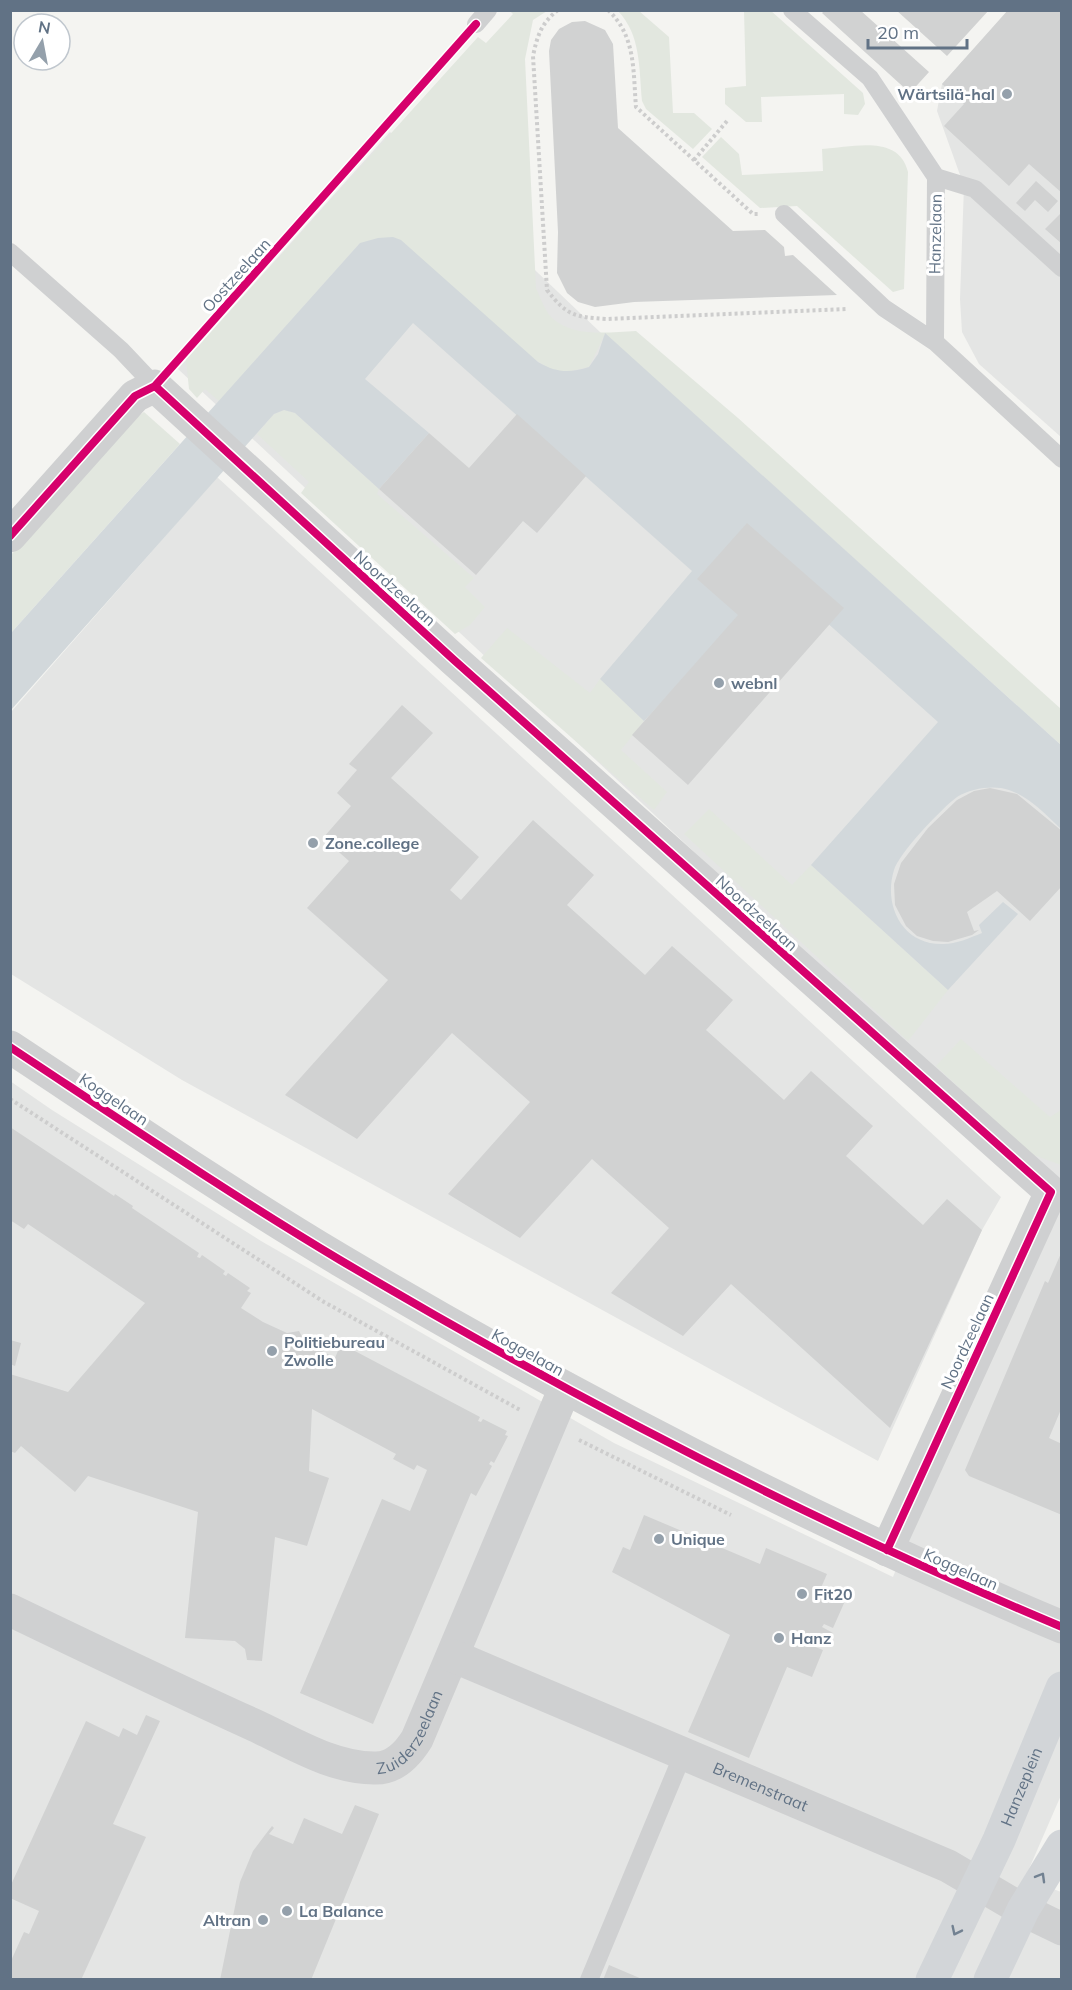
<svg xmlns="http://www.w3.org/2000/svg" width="1072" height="1990" font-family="Mulish,sans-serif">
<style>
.built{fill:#e4e5e4}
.green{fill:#e2e7df}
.water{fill:#d2d8db}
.building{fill:#d1d2d2}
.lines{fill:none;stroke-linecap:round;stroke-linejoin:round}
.path{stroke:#cdcdcd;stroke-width:4;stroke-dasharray:3 3;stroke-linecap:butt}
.lane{stroke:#cfd0d1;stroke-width:18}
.street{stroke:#cfd0d1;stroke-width:33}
.secondary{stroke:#d2d5d8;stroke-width:33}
.cycleway-casing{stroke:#fff;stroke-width:11}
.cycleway{stroke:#d6006c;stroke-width:8}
.oneway{stroke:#728191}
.poi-dot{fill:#94a0ab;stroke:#fff;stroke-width:2}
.labels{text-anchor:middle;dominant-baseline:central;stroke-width:6;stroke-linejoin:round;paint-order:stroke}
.poi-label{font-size:16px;font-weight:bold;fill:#617285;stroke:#fff;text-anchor:start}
.street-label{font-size:16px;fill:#617285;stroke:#fff}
</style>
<rect width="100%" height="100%" fill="#f4f4f1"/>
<path class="built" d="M 1008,11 L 1061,11 L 1061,437 L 979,364 L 962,332 L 960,299 L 964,186 L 937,111 L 942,84 Z
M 390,132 L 1061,771 L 1062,1793 L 1025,1878 L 1061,1892 L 1061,1979 L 11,1979 L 10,1081 L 52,1110 L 261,1241 L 614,1443 L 893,1577 L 1049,1184 L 178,369 Z
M 217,477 L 1001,1197 L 982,1230 L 878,1461 L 182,1080 L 11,974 L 11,712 Z"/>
<path class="green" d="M 770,10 L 863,93 L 865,104 L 858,115 L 844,114 L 844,94 L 761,97 L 762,122 L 746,122 L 725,104 L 725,88 L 746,86 L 744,11 Z
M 510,11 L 547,11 L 533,20 L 525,59 L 536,288 C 540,297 545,311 552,318 C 574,338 609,332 636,331 L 738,418 L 1061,709 L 1061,745 L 605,334 L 589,367 L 562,373 L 551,370 L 360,243 L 219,401 L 205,389 L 197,398 L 189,389 L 186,360 L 478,37 L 486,43 L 513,14 Z
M 618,11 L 639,11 L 669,37 L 673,113 L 694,113 L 712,129 L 693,149 L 646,109 L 642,101 C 639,68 641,35 618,11 Z
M 721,137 L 739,154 L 742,175 L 823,171 L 822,149 C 853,147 899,134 908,172 L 904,289 L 893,292 L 797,206 L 760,208 L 702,157 Z
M 284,410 L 295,413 L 379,489 L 377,494 L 474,578 L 465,587 L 485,607 L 470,625 L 455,634 L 301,493 L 309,482 L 257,434 L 274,414 Z
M 144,412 L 180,444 L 11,633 L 11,555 L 129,423 Z
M 507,628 L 590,693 L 600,679 L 644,721 L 621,750 L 667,792 L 654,810 L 481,658 Z
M 709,809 L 792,885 L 811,865 L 948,990 L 908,1041 L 684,834 Z
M 961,1039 L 1050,1117 L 1061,1110 L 1061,1165 L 1031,1154 L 936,1066 Z"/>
<path class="water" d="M 393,237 L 401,240 L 538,362 C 557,373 569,373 589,367 L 598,354 L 605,333 L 1061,745 L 1061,829 C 1045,814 1025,792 1001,788 C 988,786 969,789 957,797 C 942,808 899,853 894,870 C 883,905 902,945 943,944 C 957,944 969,938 982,933 L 979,925 L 1003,902 L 1018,914 L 948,990 L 811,865 L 938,722 L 777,578 L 644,721 L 600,679 L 692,571 L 413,323 L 365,379 L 429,433 L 379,489 L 295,413 L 284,410 L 274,414 L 11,710 L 11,633 L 360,243 L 378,238 Z"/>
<path class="building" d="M 825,10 L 860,10 L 929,72 L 910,93 L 822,13 Z
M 896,10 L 989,10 L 947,56 Z
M 1008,10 L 1062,10 L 1062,193 L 1029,164 L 1009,186 L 944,126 L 964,104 L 942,84 Z
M 585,21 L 605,30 L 613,44 L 618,128 L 733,231 L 765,230 L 784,247 L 785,256 L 793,255 L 837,295 L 634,302 L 595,307 L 578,302 L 567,293 L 557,273 L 558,232 L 549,51 L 551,40 L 559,29 L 572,22 Z
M 1036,181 L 1058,201 L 1048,212 L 1035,200 L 1025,211 L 1016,203 Z
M 1062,212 L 1062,244 L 1045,229 Z
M 517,414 L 586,476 L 537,533 L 523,521 L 476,575 L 379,489 L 429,433 L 469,468 Z
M 747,523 L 844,608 L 688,785 L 632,735 L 738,615 L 697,579 Z
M 402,705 L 433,733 L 391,778 L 479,857 L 450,890 L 461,900 L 533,820 L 594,875 L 567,905 L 645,975 L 672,946 L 733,1000 L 706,1030 L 784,1100 L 811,1071 L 873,1126 L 846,1156 L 923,1225 L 947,1199 L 982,1230 L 890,1428 L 731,1284 L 683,1336 L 611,1293 L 669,1228 L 592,1159 L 520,1238 L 448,1194 L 530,1102 L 452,1033 L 357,1139 L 285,1095 L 388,980 L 307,908 L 349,861 L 323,838 L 351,806 L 337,793 L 357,770 L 349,764 Z
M 990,788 L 1017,794 L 1062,831 L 1062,886 L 1030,921 L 997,891 L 967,912 L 974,931 L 979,930 L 972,935 L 948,942 L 933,941 L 917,936 L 906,926 L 895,905 L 894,884 L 901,863 L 928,828 L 957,800 L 974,791 Z
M 10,1127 L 114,1196 L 115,1194 L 133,1206 L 132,1208 L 199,1253 L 197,1257 L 200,1258 L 202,1255 L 225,1271 L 223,1274 L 226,1276 L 228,1273 L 250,1288 L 247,1291 L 251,1293 L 241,1308 L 263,1322 L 287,1333 L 299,1331 L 305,1342 L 335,1358 L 342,1341 L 355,1348 L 353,1350 L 480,1417 L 478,1421 L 481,1422 L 483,1419 L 507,1431 L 505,1435 L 508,1436 L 494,1463 L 491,1461 L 489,1464 L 492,1466 L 476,1496 L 471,1493 L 373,1724 L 300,1693 L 382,1499 L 410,1511 L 427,1470 L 417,1465 L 414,1470 L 393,1459 L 396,1454 L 312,1409 L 309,1471 L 329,1478 L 307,1546 L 275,1537 L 262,1661 L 247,1660 L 245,1649 L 235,1641 L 185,1638 L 198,1512 L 88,1476 L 75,1492 L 21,1446 L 15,1453 L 10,1451 L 10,1374 L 68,1392 L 145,1303 L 28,1224 L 24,1229 L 10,1220 Z
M 1062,1251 L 1062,1407 L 1049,1438 L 1062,1444 L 1062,1515 L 969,1476 L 965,1470 L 1045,1281 L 1048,1283 Z
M 10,1340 L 21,1343 L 15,1366 L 10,1364 Z
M 644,1515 L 760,1564 L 766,1548 L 827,1574 L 820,1590 L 845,1601 L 833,1628 L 824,1624 L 822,1627 L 833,1633 L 825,1647 L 815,1641 L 813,1646 L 823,1650 L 812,1677 L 787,1667 L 749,1758 L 688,1732 L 730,1635 L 612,1572 L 623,1547 L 630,1550 Z
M 146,1715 L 160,1721 L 113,1824 L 146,1837 L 81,1980 L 10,1980 L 10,1963 L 24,1932 L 29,1934 L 39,1911 L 10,1898 L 10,1887 L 86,1721 L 119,1737 L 123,1728 L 137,1735 Z
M 355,1805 L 379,1814 L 311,1980 L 220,1980 L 240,1882 L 253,1851 L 265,1835 L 272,1826 L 274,1828 L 269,1834 L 293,1844 L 304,1818 L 342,1834 Z
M 609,1965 L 642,1979 L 642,1980 L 603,1980 Z"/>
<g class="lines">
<path class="path" d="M 558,10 C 541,23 537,37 533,56 L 547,290 C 567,316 575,317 606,319 L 846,309
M 608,10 C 636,36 633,71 636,107 L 753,214 L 759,214
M 694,160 L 727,121
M 10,1099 L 324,1302 L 522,1411
M 579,1440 L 731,1515"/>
<path class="lane" d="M 792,10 L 870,78 L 936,177 L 935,342 L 1062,459
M 476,24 L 488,10
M 936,177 L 975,189 L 1062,268
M 784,214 L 884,308 L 935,342
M 10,252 L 121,350 L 155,386
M 589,1980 L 683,1754"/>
<g class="street">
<path d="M 10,536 L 135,396 L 155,386 L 454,660 L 1051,1192 L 887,1550"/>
<path d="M 10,1047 C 119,1119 228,1193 340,1260 C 573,1398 812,1522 1062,1627"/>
<path id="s1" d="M 10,1610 C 91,1649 172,1688 254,1725 C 291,1742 332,1768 374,1768 C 394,1769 407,1755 417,1739 L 565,1388"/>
<path id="s2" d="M 453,1656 L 948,1866 L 1023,1910 L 1062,1929"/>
</g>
<g class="secondary">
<path id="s3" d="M 932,1980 L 999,1840 L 1062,1688"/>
<path d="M 990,1980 L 1023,1910 L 1062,1846"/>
</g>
<g class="cycleway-casing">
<path id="cycleway" d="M 155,386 L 454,660 L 1051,1192 L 887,1550
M 10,536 L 135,396 L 155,386 L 476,24
M 10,1047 C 119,1119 228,1193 340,1260 C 573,1398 812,1522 1062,1627"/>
</g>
<use href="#cycleway" class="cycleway"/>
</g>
<defs><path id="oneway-chevron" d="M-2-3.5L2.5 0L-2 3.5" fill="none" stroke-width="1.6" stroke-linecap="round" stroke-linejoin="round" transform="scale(1.5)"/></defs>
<g class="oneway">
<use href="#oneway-chevron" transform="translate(1041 1877) rotate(-60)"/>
<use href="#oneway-chevron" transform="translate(956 1931) rotate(116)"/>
</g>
<g class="poi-dot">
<circle cx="1007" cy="94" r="6"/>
<circle cx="719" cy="683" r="6"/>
<circle cx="313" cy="843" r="6"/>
<circle cx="272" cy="1351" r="6"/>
<circle cx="659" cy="1539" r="6"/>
<circle cx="802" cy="1594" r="6"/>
<circle cx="779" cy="1638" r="6"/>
<circle cx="287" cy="1911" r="6"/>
<circle cx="263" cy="1920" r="6"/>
</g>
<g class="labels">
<g class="poi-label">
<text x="995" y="94" text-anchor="end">Wärtsilä-hal</text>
<text x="731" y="683">webnl</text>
<text x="325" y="843">Zone.college</text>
<text x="284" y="1342">Politiebureau<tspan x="284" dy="18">Zwolle</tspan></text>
<text x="671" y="1539">Unique</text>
<text x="814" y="1594">Fit20</text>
<text x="791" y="1638">Hanz</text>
<text x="299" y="1911">La Balance</text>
<text x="251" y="1920" text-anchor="end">Altran</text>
</g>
<g class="street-label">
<text transform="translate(935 234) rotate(-89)">Hanzelaan</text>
<text transform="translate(236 275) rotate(-48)">Oostzeelaan</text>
<text transform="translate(395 588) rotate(42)">Noordzeelaan</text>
<text transform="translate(757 913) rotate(42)">Noordzeelaan</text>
<text transform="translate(114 1099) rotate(34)">Koggelaan</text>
<text transform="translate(967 1341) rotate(-65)">Noordzeelaan</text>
<text transform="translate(528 1352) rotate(29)">Koggelaan</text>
<text transform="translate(961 1569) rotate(24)">Koggelaan</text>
<text stroke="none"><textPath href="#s1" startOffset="453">Zuiderzeelaan</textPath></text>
<text stroke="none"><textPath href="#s3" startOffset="213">Hanzeplein</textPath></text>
<text stroke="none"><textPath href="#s2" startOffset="334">Bremenstraat</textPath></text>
</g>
</g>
<rect width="1072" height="1990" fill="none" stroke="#617285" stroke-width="24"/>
<g transform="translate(42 42) rotate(10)"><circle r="28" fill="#ffffff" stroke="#c0c7ce" stroke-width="1.5"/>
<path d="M0-4.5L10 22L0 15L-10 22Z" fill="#94a0ab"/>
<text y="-9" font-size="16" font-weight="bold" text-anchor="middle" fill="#617285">N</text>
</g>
<path d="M868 39v9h99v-9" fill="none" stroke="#617285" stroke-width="3"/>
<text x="877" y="39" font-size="18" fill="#617285" stroke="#ffffff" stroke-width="4.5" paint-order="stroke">20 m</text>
</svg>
